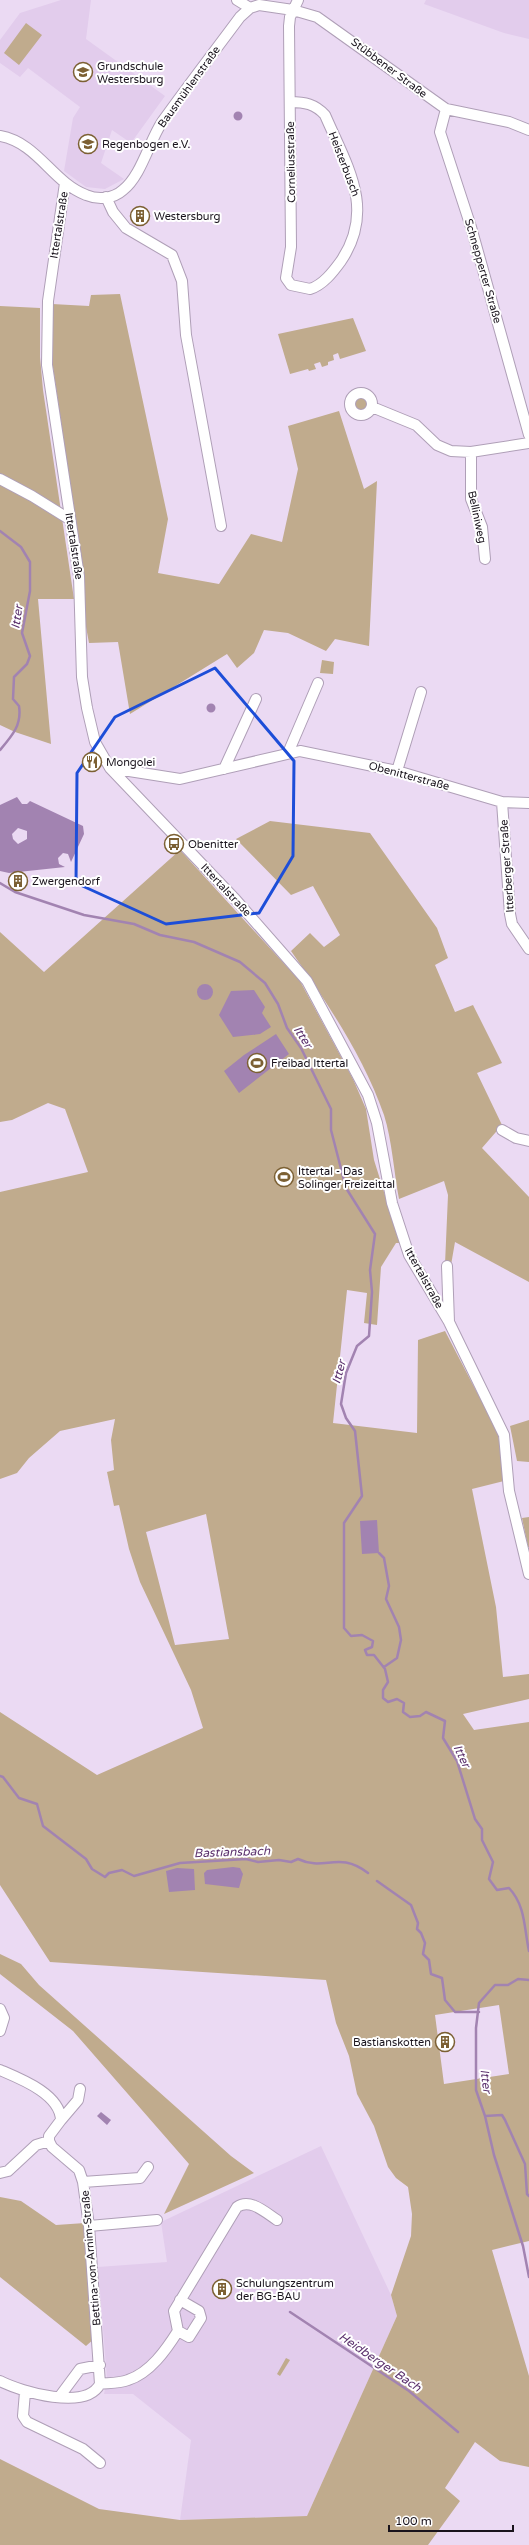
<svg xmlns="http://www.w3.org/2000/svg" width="529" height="2545" font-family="'Varela Round',sans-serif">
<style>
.built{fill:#e2ccec}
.green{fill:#c0ab8d;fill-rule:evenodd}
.water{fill:#a283b1;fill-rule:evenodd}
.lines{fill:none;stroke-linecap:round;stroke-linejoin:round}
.stream{stroke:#a283b1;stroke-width:2.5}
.minor-casing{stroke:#af9fb7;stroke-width:12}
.minor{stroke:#fff;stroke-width:10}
.marked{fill:none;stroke:#1d4ed8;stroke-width:3;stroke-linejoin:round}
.labels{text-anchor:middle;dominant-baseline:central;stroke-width:4;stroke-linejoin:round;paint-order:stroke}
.poi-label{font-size:11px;fill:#19131c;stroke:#fff;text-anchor:start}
.street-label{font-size:11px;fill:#19131c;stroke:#fff}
.water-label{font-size:12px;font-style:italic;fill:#5b316d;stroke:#fff}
</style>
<rect width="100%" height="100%" fill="#ebdaf3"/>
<path class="built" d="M 61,0 L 91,0 L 86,39 L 165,96 L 131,143 L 112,130 L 101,163 L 124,179 L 105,189 L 86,187 L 64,171 L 73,118 L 80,107 L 28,68 L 20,77 L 0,63 L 0,40 L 20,13 Z
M 426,0 L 529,0 L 529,39 L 504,33 L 424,4 Z
M 321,2146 L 391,2295 L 397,2316 L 307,2516 L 180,2520 L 191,2440 L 133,2394 L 104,2394 L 107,2379 L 98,2267 L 167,2262 L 161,2222 Z"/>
<path class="green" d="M 26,23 L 42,35 L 19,65 L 4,53 Z
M 120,294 L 168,519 L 158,573 L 219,584 L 251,534 L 282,542 L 298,469 L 288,426 L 339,411 L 364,489 L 377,481 L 369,646 L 335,639 L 326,651 L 288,633 L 264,630 L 254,653 L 237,668 L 227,654 L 130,714 L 118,642 L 89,643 L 84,616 L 84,576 L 51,354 L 52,304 L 89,306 L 91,295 Z
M 0,306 L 40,308 L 40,357 L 43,390 L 74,599 L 38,599 L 51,744 L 15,732 L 0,725 Z
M 353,318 L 366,351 L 340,359 L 338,353 L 333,355 L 334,360 L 328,362 L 328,365 L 322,367 L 320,362 L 314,364 L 316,369 L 309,371 L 308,369 L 290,374 L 278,334 Z
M354 405a7 7 0 1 1 14 0a7 7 0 1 1-14 0Z
M 322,660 L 334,662 L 333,674 L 320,673 Z
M 270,821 L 370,833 L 437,928 L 448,958 L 435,965 L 455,1012 L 473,1005 L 502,1063 L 477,1073 L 502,1125 L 482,1148 L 529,1197 L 529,1282 L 455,1242 L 451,1265 L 445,1264 L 448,1195 L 444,1181 L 399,1199 C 394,1173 392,1140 384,1115 C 363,1055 327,1003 291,951 L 310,933 L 324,947 L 340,935 L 313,886 L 291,895 L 236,839 Z
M 180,850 L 300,981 L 353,1079 L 366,1109 L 374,1160 L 400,1243 L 396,1243 L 381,1267 L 377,1325 L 364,1323 L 367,1293 L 347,1290 L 333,1423 L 417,1433 L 418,1340 L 445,1331 L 498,1433 L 504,1481 L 472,1489 L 496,1607 L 503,1677 L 529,1674 L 529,1699 L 463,1714 L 474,1730 L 529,1722 L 529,2241 L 492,2250 L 529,2376 L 529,2467 L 500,2461 L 475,2442 L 445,2488 L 460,2501 L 428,2545 L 0,2545 L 0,2459 L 99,2509 L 180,2520 L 307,2516 L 397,2316 L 391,2295 L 411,2236 L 412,2214 L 408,2187 L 396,2178 L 388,2167 L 374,2126 L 357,2094 L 349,2056 L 336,2023 L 326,1980 L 50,1962 L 0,1885 L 0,1712 L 97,1775 L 203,1728 L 191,1690 L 140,1582 L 129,1549 L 119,1505 L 114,1506 L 107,1472 L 114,1470 L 111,1440 L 115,1419 L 60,1431 L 29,1458 L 17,1473 L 0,1479 L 0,1192 L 88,1172 L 65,1109 L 48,1103 L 12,1120 L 0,1122 L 0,932 L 44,972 ZM 206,1514 L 229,1639 L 175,1645 L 146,1532 ZM 499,2005 L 509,2074 L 444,2084 L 435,2015 Z
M 529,1420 L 529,1462 L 517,1461 L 510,1426 Z
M 529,1517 L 529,1547 L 528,1547 L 522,1518 Z
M 0,1954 L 21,1964 L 39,1985 L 231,2156 L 254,2173 L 164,2214 L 189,2164 L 73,2031 L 0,1974 Z
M 0,2197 L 21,2201 L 56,2225 L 85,2223 L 95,2338 L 86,2346 L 0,2277 Z
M 286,2358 L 290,2360 L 280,2376 L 277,2374 Z"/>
<path class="water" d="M233.5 116a4.5 4.5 0 1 1 9 0a4.5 4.5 0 1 1-9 0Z
M206.5 708a4.5 4.5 0 1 1 9 0a4.5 4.5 0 1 1-9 0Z
M 17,797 L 22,804 L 27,804 L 30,801 L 83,826 L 84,834 L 71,862 L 68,854 L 63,853 L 58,858 L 59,864 L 65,867 L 9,873 L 0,871 L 0,805 ZM 18,828 L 27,831 L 27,839 L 18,844 L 13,839 L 12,834 Z
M197 992a8 8 0 1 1 16 0a8 8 0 1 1-16 0Z
M 254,990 L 265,1007 L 262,1013 L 271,1027 L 260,1034 L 233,1037 L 219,1015 L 231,991 Z
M 276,1034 L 289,1054 L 239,1093 L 224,1071 L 244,1055 Z
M 377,1520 L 379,1553 L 362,1554 L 360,1521 Z
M 233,1867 L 240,1868 L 243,1874 L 239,1888 L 205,1884 L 204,1873 L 207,1870 Z
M 177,1868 L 194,1869 L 195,1890 L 169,1892 L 166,1871 Z
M 101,2112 L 111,2120 L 107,2125 L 97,2116 Z"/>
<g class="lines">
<path class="stream" d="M 0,531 L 21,547 L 30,562 L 30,591 L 22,633 L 30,656 L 27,664 L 14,677 L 13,699 L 19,706 C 22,725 12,736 0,750
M 0,883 L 15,892 L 84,915 L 134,924 L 160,935 L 194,942 L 240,962 L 265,983 L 278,1004 L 287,1028 L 301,1048 L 331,1109 L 331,1130 L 346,1188 L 375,1234 L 370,1270 L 372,1292 L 369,1336 L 357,1346 L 346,1373 L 341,1404 L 346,1418 L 355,1431 L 362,1496 L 344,1523 L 344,1628 L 351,1636 L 362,1635 L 373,1641 L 372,1647 L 365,1650 L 367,1655 L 374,1655 L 385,1669 L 388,1682 L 383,1690 L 383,1698 L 388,1702 L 397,1699 L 404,1703 L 403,1712 L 410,1717 L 420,1716 L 426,1712 L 445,1721 L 443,1738 L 457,1761 L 475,1819 L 482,1829 L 482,1840 L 493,1862 L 489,1879 L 497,1890 L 509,1888 C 526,1906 524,1929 529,1951
M 379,1553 L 384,1558 L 389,1586 L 386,1599 L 399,1627 L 401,1640 L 397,1658 L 384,1667
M 0,1776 L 3,1777 L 19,1798 L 37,1804 L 43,1826 L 86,1859 L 92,1869 L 105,1877 L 109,1873 L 122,1870 L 134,1876 L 180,1863 L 246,1859 L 258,1862 L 279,1860 L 291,1862 L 298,1859 C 325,1872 338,1850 368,1873
M 377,1881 L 411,1905 L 418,1923 L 417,1929 L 421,1933 L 425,1943 L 423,1954 L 429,1960 L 431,1974 L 442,1978 L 445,2000 L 455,2012 L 479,2012
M 529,1980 L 518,1979 L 508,1985 L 495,1985 L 479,2003 L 476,2028 L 476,2090 L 485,2116 L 502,2115 L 505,2120 L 525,2164 L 527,2194 L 529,2196
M 485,2116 L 494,2155 L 523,2246 L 529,2277
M 290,2312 L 409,2391 L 458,2432"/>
<g class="minor-casing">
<path id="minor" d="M 237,0 L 250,8
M 290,102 C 305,102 315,104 325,115 C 347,166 376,209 341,261 C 333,272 323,285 310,289 L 291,285 L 286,278 L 291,247 L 289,26 L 290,17 L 298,0
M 446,109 L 440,132 L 471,227 L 529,435
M 0,136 C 38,143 52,182 86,195 C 98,200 113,199 123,190 C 141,176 149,142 162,122 C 187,87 214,52 240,17 L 250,8 L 259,5 L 293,10 L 317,17 L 446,109 L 509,122 L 529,130
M 65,183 L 48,301 L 47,365 L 79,576 L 82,677 L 87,708 L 95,742 L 110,768 L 236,900 L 307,981 L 352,1065 L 368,1095 L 377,1123 L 392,1203 L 409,1255 L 449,1322 L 504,1435 L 509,1491 L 529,1574
M 106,197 L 113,212 L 126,228 L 172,255 L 182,281 L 186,335 L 221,526
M350 404a11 11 0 1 1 22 0a11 11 0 1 1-22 0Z
M 372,407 L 416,425 L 437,445 L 451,451 L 471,452 L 529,443
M 471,452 L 471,499 L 482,527 L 485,559
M 0,479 L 32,496 L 69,519
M 288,753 L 318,683
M 110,768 L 180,779 L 300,751 L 397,771 L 502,802 L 529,803
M 224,769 L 256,699
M 397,771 L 421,692
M 502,802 L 510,914 L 512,924 L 529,949
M 502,1130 L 516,1138 L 529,1141
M 447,1266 L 449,1322
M 0,2009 L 4,2018 L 0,2031
M 0,2070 C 21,2079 60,2094 61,2120 L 49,2136 L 49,2141
M 61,2120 L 78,2100 L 80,2089
M 0,2173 L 8,2171 L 36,2145 L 49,2141
M 83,2182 L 140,2178 L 148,2167
M 89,2226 L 157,2220
M 178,2331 L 189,2337 L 201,2318 L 199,2311 L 180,2300
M 0,2381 C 22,2392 86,2411 100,2384 L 89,2226 L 83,2182 L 79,2170 L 52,2147 L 49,2141
M 100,2384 C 109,2383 120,2383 128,2380 C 150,2373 166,2350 178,2331 L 174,2311 L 237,2207 C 250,2198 265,2212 277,2220
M 25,2392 L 23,2416 L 27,2422 L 83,2449 L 100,2463
M 60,2396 L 80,2369 L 100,2365"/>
</g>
<use href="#minor" class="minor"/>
</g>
<path class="marked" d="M 215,668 L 294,761 L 293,856 L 259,913 L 166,924 L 76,883 L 77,773 L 115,717 Z"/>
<defs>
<g id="school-ring" transform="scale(1)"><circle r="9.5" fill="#fff" stroke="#7c6033" stroke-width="1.5"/><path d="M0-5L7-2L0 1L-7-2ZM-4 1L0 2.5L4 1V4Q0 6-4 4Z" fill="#7c6033"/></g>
<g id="building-ring" transform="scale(1)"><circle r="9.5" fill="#fff" stroke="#7c6033" stroke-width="1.5"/><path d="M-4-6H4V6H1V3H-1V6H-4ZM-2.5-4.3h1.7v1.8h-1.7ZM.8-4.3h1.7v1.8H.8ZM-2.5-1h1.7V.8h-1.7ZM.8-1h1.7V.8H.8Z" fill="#7c6033"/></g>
<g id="restaurant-ring" transform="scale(1)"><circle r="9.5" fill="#fff" stroke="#7c6033" stroke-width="1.5"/><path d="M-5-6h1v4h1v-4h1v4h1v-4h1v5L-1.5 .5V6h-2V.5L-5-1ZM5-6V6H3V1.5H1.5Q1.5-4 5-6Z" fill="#7c6033"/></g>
<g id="bus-ring" transform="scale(1)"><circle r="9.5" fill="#fff" stroke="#7c6033" stroke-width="1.5"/><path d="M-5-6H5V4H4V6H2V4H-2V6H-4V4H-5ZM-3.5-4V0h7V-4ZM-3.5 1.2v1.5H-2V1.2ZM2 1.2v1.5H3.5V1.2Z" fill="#7c6033"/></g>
<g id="stadium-ring" transform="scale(1)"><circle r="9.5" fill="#fff" stroke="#7c6033" stroke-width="1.5"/><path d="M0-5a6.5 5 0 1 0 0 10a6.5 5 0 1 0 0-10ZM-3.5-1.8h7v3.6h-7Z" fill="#7c6033"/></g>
</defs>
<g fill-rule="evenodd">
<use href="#school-ring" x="83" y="72"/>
<use href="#school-ring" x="88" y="144"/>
<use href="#building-ring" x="140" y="216"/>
<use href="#restaurant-ring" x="92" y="762"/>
<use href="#bus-ring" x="174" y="844"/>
<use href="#building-ring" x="18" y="881"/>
<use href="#stadium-ring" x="257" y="1063"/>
<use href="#stadium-ring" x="284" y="1177"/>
<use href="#building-ring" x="445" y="2042"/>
<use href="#building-ring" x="222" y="2289"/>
</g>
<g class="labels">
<g class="poi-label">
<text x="97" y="66">Grundschule<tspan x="97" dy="13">Westersburg</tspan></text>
<text x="102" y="144">Regenbogen e.V.</text>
<text x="154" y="216">Westersburg</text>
<text x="106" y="762">Mongolei</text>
<text x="188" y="844">Obenitter</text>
<text x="32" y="881">Zwergendorf</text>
<text x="271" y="1063">Freibad Ittertal</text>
<text x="298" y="1171">Ittertal - Das<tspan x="298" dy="13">Solinger Freizeittal</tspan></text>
<text x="431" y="2042" text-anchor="end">Bastianskotten</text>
<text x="236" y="2283">Schulungszentrum<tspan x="236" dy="13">der BG-BAU</tspan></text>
</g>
<g class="street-label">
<text transform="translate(389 68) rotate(37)">Stübbener Straße</text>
<text transform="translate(189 87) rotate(-54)">Bausmühlenstraße</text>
<text transform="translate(291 162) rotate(-91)">Corneliusstraße</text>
<text transform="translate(344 164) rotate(69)">Heisterbusch</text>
<text transform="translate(59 225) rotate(-81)">Ittertalstraße</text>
<text transform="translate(483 271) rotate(74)">Schnepperter Straße</text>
<text transform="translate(477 517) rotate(78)">Belliniweg</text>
<text transform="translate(74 546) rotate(81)">Ittertalstraße</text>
<text transform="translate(409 776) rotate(15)">Obenitterstraße</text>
<text transform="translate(507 866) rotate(-94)">Itterberger Straße</text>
<text transform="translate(226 890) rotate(47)">Ittertalstraße</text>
<text transform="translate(424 1278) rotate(61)">Ittertalstraße</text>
<text transform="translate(91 2258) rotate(-95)">Bettina-von-Arnim-Straße</text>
</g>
<g class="water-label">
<text transform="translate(17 617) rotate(-82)">Itter</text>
<text transform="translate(303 1037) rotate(57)">Itter</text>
<text transform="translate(339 1372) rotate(-75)">Itter</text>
<text transform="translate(462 1756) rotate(65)">Itter</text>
<text transform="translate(232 1852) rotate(-2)">Bastiansbach</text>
<text transform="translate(486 2081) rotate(83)">Itter</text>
<text transform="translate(380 2362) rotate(34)">Heidberger Bach</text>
</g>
</g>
<path d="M389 2525v6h124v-6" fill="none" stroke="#19131c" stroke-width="2"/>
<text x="395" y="2525" font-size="12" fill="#19131c" stroke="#ffffff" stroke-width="3" paint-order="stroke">100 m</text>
</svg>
